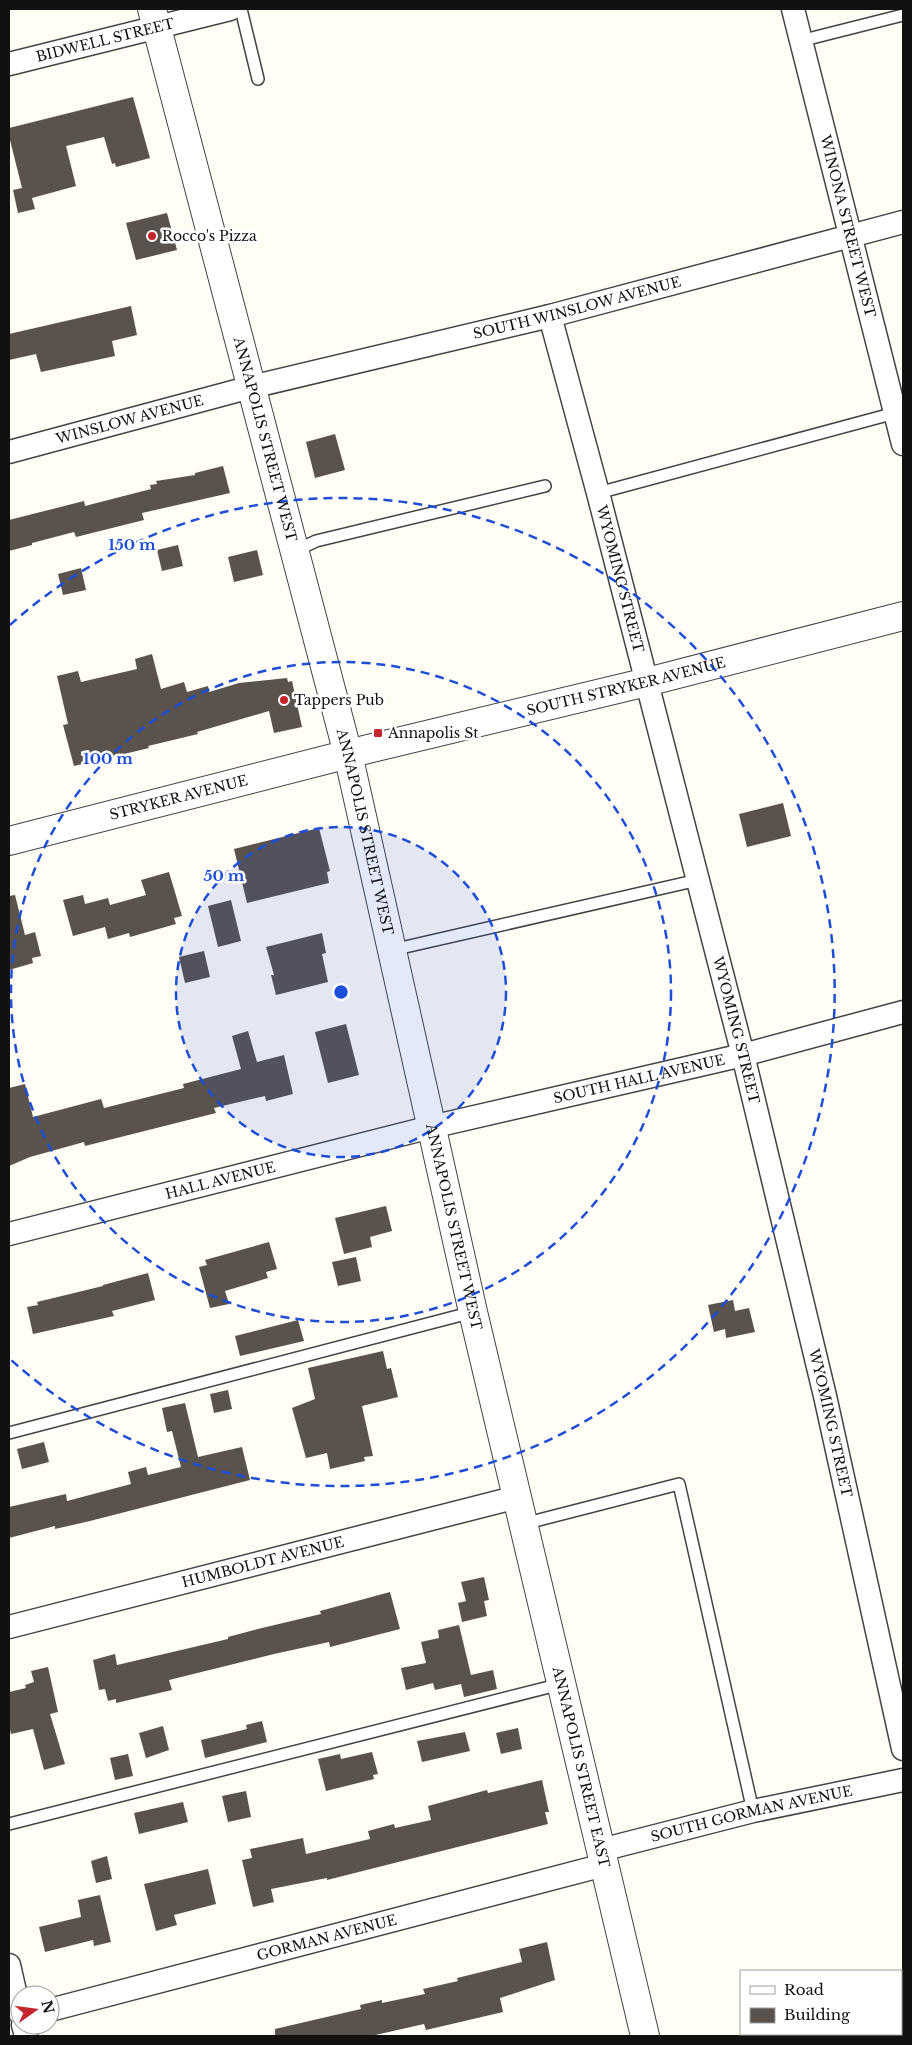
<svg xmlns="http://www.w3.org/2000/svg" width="912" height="2045" font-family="'Libre Baskerville',serif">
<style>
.building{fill:#5a524d}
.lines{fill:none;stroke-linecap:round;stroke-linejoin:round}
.service-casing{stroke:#444;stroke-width:14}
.minor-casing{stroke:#444;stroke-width:25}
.tertiary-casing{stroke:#444;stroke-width:30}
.service{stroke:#fff;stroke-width:11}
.minor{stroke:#fff;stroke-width:22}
.tertiary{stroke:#fff;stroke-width:28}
.ring{fill:none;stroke:#1d4ed8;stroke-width:2.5;stroke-dasharray:9 6}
.poi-dot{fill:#c4262e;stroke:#fff;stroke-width:2}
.labels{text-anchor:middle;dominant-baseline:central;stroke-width:5;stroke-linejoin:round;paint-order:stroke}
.street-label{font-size:14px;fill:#111;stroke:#fff}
.poi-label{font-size:14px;fill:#111;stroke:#fff;text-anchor:start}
.centre{fill:#1d4ed8;stroke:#fff;stroke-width:2.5}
.ring-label{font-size:15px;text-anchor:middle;font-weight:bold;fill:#1d4ed8;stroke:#fff;stroke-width:5;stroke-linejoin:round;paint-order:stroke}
</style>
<rect width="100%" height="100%" fill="#fffdf5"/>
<path class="building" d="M 133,97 L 150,158 L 116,167 L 115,163 L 112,164 L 104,137 L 66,146 L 76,186 L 32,198 L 35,209 L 18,213 L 13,190 L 22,188 L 9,136 L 9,128 Z
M 167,213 L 177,250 L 136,260 L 126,223 Z
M 131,306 L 137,335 L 112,341 L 115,356 L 41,372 L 36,354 L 9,360 L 9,334 Z
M 335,434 L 345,470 L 315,478 L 306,442 Z
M 223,466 L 230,493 L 142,513 L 144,520 L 76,537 L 74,532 L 32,543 L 32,545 L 9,551 L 9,520 L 84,501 L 85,506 L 151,489 L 150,485 L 157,484 L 156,481 L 195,475 L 195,473 Z
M 178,545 L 183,566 L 162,571 L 157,550 Z
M 257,550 L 263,575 L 234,582 L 228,557 Z
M 81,568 L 86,590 L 63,595 L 58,574 Z
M 152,654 L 161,689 L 184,682 L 187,692 L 208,686 L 209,692 L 239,683 L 287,678 L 288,682 L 292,681 L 302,727 L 274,733 L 269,711 L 197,732 L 198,734 L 148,746 L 149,748 L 74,766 L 63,725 L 68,724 L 57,676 L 78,671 L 81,682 L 137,669 L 135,659 Z
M 783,803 L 791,836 L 747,847 L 739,814 Z
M 319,828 L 330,871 L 327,872 L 329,883 L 247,903 L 234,849 Z
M 169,872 L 182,916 L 174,918 L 176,924 L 130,937 L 129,933 L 108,939 L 105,927 L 73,936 L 63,900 L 83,895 L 85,904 L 108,898 L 110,905 L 146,895 L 141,880 Z
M 15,895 L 25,935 L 35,932 L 41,956 L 32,958 L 33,963 L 9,970 L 9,896 Z
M 231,900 L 241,941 L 218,947 L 208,906 Z
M 322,933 L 326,953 L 322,954 L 328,982 L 276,995 L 271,975 L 274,975 L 266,947 Z
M 204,951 L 210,977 L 185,983 L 179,957 Z
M 346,1024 L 359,1075 L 328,1083 L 315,1032 Z
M 248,1031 L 257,1062 L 284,1055 L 293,1094 L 266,1101 L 265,1096 L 214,1108 L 216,1113 L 85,1146 L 84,1142 L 30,1157 L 9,1166 L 9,1088 L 25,1084 L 33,1117 L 101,1099 L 104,1108 L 184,1088 L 183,1084 L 241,1069 L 232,1036 Z
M 386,1206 L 392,1231 L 370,1237 L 372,1247 L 344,1254 L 335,1218 Z
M 269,1242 L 277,1269 L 266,1272 L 268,1278 L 225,1291 L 229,1304 L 210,1308 L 199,1267 L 207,1265 L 205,1260 Z
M 356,1257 L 361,1281 L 338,1286 L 332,1262 Z
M 148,1273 L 155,1300 L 112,1311 L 114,1316 L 33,1334 L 27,1307 L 38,1305 L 37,1302 L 103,1286 L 103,1285 Z
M 733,1300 L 735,1311 L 749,1308 L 755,1332 L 726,1338 L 725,1329 L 714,1332 L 708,1305 Z
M 298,1320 L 304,1341 L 240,1356 L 235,1336 Z
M 383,1351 L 387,1369 L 391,1368 L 398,1397 L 362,1406 L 373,1456 L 364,1457 L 365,1461 L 330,1469 L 327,1453 L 306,1458 L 292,1408 L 315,1399 L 308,1368 Z
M 228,1390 L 232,1409 L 214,1413 L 210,1394 Z
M 185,1403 L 198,1457 L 242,1447 L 250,1480 L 90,1521 L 55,1529 L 55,1526 L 9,1538 L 9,1507 L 66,1494 L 67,1501 L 131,1484 L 128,1472 L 146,1467 L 148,1475 L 181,1467 L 172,1431 L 167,1432 L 162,1408 Z
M 44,1442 L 49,1462 L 22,1469 L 17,1449 Z
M 484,1577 L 489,1600 L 484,1601 L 487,1616 L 462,1622 L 458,1603 L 466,1601 L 461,1582 Z
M 390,1592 L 400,1629 L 330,1647 L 329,1642 L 274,1654 L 169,1680 L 172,1690 L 116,1703 L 116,1699 L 108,1701 L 105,1689 L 99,1690 L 93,1660 L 115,1654 L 117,1665 L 228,1639 L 228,1637 L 262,1628 L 321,1614 L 320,1611 Z
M 459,1625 L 471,1675 L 493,1670 L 497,1689 L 464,1697 L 461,1684 L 435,1690 L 433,1683 L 406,1690 L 401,1668 L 426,1663 L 421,1642 L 439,1638 L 438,1630 Z
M 48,1667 L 58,1712 L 50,1714 L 65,1764 L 44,1770 L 33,1729 L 11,1734 L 9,1725 L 9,1692 L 26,1688 L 25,1685 L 34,1682 L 31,1671 Z
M 262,1721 L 267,1742 L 205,1758 L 201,1740 L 247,1729 L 246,1725 Z
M 163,1726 L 169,1750 L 146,1758 L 139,1733 Z
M 518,1728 L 522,1749 L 501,1754 L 496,1733 Z
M 465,1732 L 470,1751 L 422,1762 L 417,1741 Z
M 372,1752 L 378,1774 L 373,1775 L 374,1779 L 326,1791 L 318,1759 L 340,1754 L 341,1759 Z
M 128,1754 L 133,1776 L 115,1780 L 110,1758 Z
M 542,1780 L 549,1812 L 545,1812 L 548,1824 L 327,1880 L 327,1878 L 271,1889 L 274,1902 L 253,1907 L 242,1860 L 252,1858 L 250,1849 L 303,1838 L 306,1854 L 370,1839 L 368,1831 L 394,1824 L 395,1828 L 431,1820 L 428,1806 L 487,1790 L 488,1793 Z
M 246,1791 L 251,1817 L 228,1822 L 222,1796 Z
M 183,1802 L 188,1822 L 139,1834 L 134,1813 Z
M 107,1856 L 112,1879 L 96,1883 L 91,1861 Z
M 208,1869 L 216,1904 L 174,1915 L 177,1925 L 156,1931 L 144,1884 Z
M 100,1895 L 111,1942 L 94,1946 L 93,1940 L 45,1952 L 39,1927 L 81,1917 L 78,1900 Z
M 547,1942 L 555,1980 L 500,1998 L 503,2012 L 426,2030 L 424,2024 L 371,2036 L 275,2036 L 275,2029 L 361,2009 L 360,2005 L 382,2000 L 382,2003 L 425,1994 L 423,1989 L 458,1981 L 457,1978 L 522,1962 L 519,1949 Z"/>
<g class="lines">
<g class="service-casing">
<path id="service" d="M 241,9 L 258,79
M 800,41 L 903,15
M 598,493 L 895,413
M 295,551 L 316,541 L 545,486
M 392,950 L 698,880
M 9,1433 L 473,1312
M 523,1524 L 679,1484 L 753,1811
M 9,1824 L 561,1684
M 901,2022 L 903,2021
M 842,2036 L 852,2034"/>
</g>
<g class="minor-casing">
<g id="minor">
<path id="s1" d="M 793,9 L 903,444"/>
<path id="s2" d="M 9,64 L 230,9"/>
<path id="s3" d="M 550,316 L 598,493 L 743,1055 L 825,1396 L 903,1749"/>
<path id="s4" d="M 9,452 L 251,387 L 550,316 L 903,222"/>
<path id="s5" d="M 9,1234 L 431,1127 L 743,1055 L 903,1012"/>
<path id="s6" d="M 9,1627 L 517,1497"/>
<path id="s7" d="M 601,1850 L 753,1811 L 903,1780"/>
<path d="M 9,1965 L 20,2013"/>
<path id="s8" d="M 50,2010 L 604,1865"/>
<path d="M 23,2025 L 26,2036"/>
</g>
</g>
<g class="tertiary-casing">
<g id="tertiary">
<path id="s9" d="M 152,9 L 348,754 L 473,1312 L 645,2036"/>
<path id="s10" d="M 9,841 L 368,749 L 647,682 L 903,616"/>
</g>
</g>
<use href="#service" class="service"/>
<use href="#minor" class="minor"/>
<use href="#tertiary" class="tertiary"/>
</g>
<circle cx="341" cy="992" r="165" fill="#1d4ed8" fill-opacity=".12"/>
<g class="ring">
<circle cx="341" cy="992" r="165"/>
<circle cx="341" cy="992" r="330"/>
<path d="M10 625A494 494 0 1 1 10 1359"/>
</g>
<g class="poi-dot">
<circle cx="152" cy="236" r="5"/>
<circle cx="284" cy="700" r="5"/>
<rect x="373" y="728" width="10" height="10" rx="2.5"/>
</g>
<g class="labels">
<g class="street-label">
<text stroke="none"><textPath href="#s2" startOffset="99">BIDWELL STREET</textPath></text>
<text stroke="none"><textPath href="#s1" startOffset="224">WINONA STREET WEST</textPath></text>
<text stroke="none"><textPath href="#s4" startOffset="586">SOUTH WINSLOW AVENUE</textPath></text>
<text stroke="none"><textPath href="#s4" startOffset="125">WINSLOW AVENUE</textPath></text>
<text stroke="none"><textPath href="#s9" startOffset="445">ANNAPOLIS STREET WEST</textPath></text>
<text stroke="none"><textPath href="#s3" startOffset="272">WYOMING STREET</textPath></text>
<text stroke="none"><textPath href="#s10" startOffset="636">SOUTH STRYKER AVENUE</textPath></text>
<text stroke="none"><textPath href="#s10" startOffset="175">STRYKER AVENUE</textPath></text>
<text stroke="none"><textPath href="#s9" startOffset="850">ANNAPOLIS STREET WEST</textPath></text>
<text stroke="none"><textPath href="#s3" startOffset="738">WYOMING STREET</textPath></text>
<text stroke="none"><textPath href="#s5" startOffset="649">SOUTH HALL AVENUE</textPath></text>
<text stroke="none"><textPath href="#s5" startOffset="218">HALL AVENUE</textPath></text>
<text stroke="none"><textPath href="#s9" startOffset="1255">ANNAPOLIS STREET WEST</textPath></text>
<text stroke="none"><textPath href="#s3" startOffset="1142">WYOMING STREET</textPath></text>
<text stroke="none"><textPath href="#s6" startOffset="262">HUMBOLDT AVENUE</textPath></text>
<text stroke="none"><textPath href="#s9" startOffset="1810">ANNAPOLIS STREET EAST</textPath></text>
<text stroke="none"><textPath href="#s7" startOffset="155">SOUTH GORMAN AVENUE</textPath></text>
<text stroke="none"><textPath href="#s8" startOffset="286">GORMAN AVENUE</textPath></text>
</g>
<g class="poi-label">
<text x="162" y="236">Rocco's Pizza</text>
<text x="294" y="700">Tappers Pub</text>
<text x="388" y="733">Annapolis St</text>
</g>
</g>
<circle cx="341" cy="992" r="8" class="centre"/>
<g class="ring-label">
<text x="132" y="550">150 m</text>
<text x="108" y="764">100 m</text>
<text x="224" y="881">50 m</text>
</g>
<rect width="912" height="2045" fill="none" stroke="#111111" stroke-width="20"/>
<rect x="740" y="1970" width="162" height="65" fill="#ffffff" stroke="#a0a0a0"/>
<rect x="750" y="1986" width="25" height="8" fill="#ffffff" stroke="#a0a0a0"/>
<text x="784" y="1995" font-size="15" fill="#111111">Road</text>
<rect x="750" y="2008" width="25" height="15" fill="#5a524d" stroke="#a0a0a0"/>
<text x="784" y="2020" font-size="15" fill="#111111">Building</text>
<g transform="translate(35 2010) rotate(76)"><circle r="24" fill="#ffffff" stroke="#a0a0a0"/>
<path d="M0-4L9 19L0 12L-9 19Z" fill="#c4262e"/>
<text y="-8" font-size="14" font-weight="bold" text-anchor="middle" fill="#111111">N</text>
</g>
</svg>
